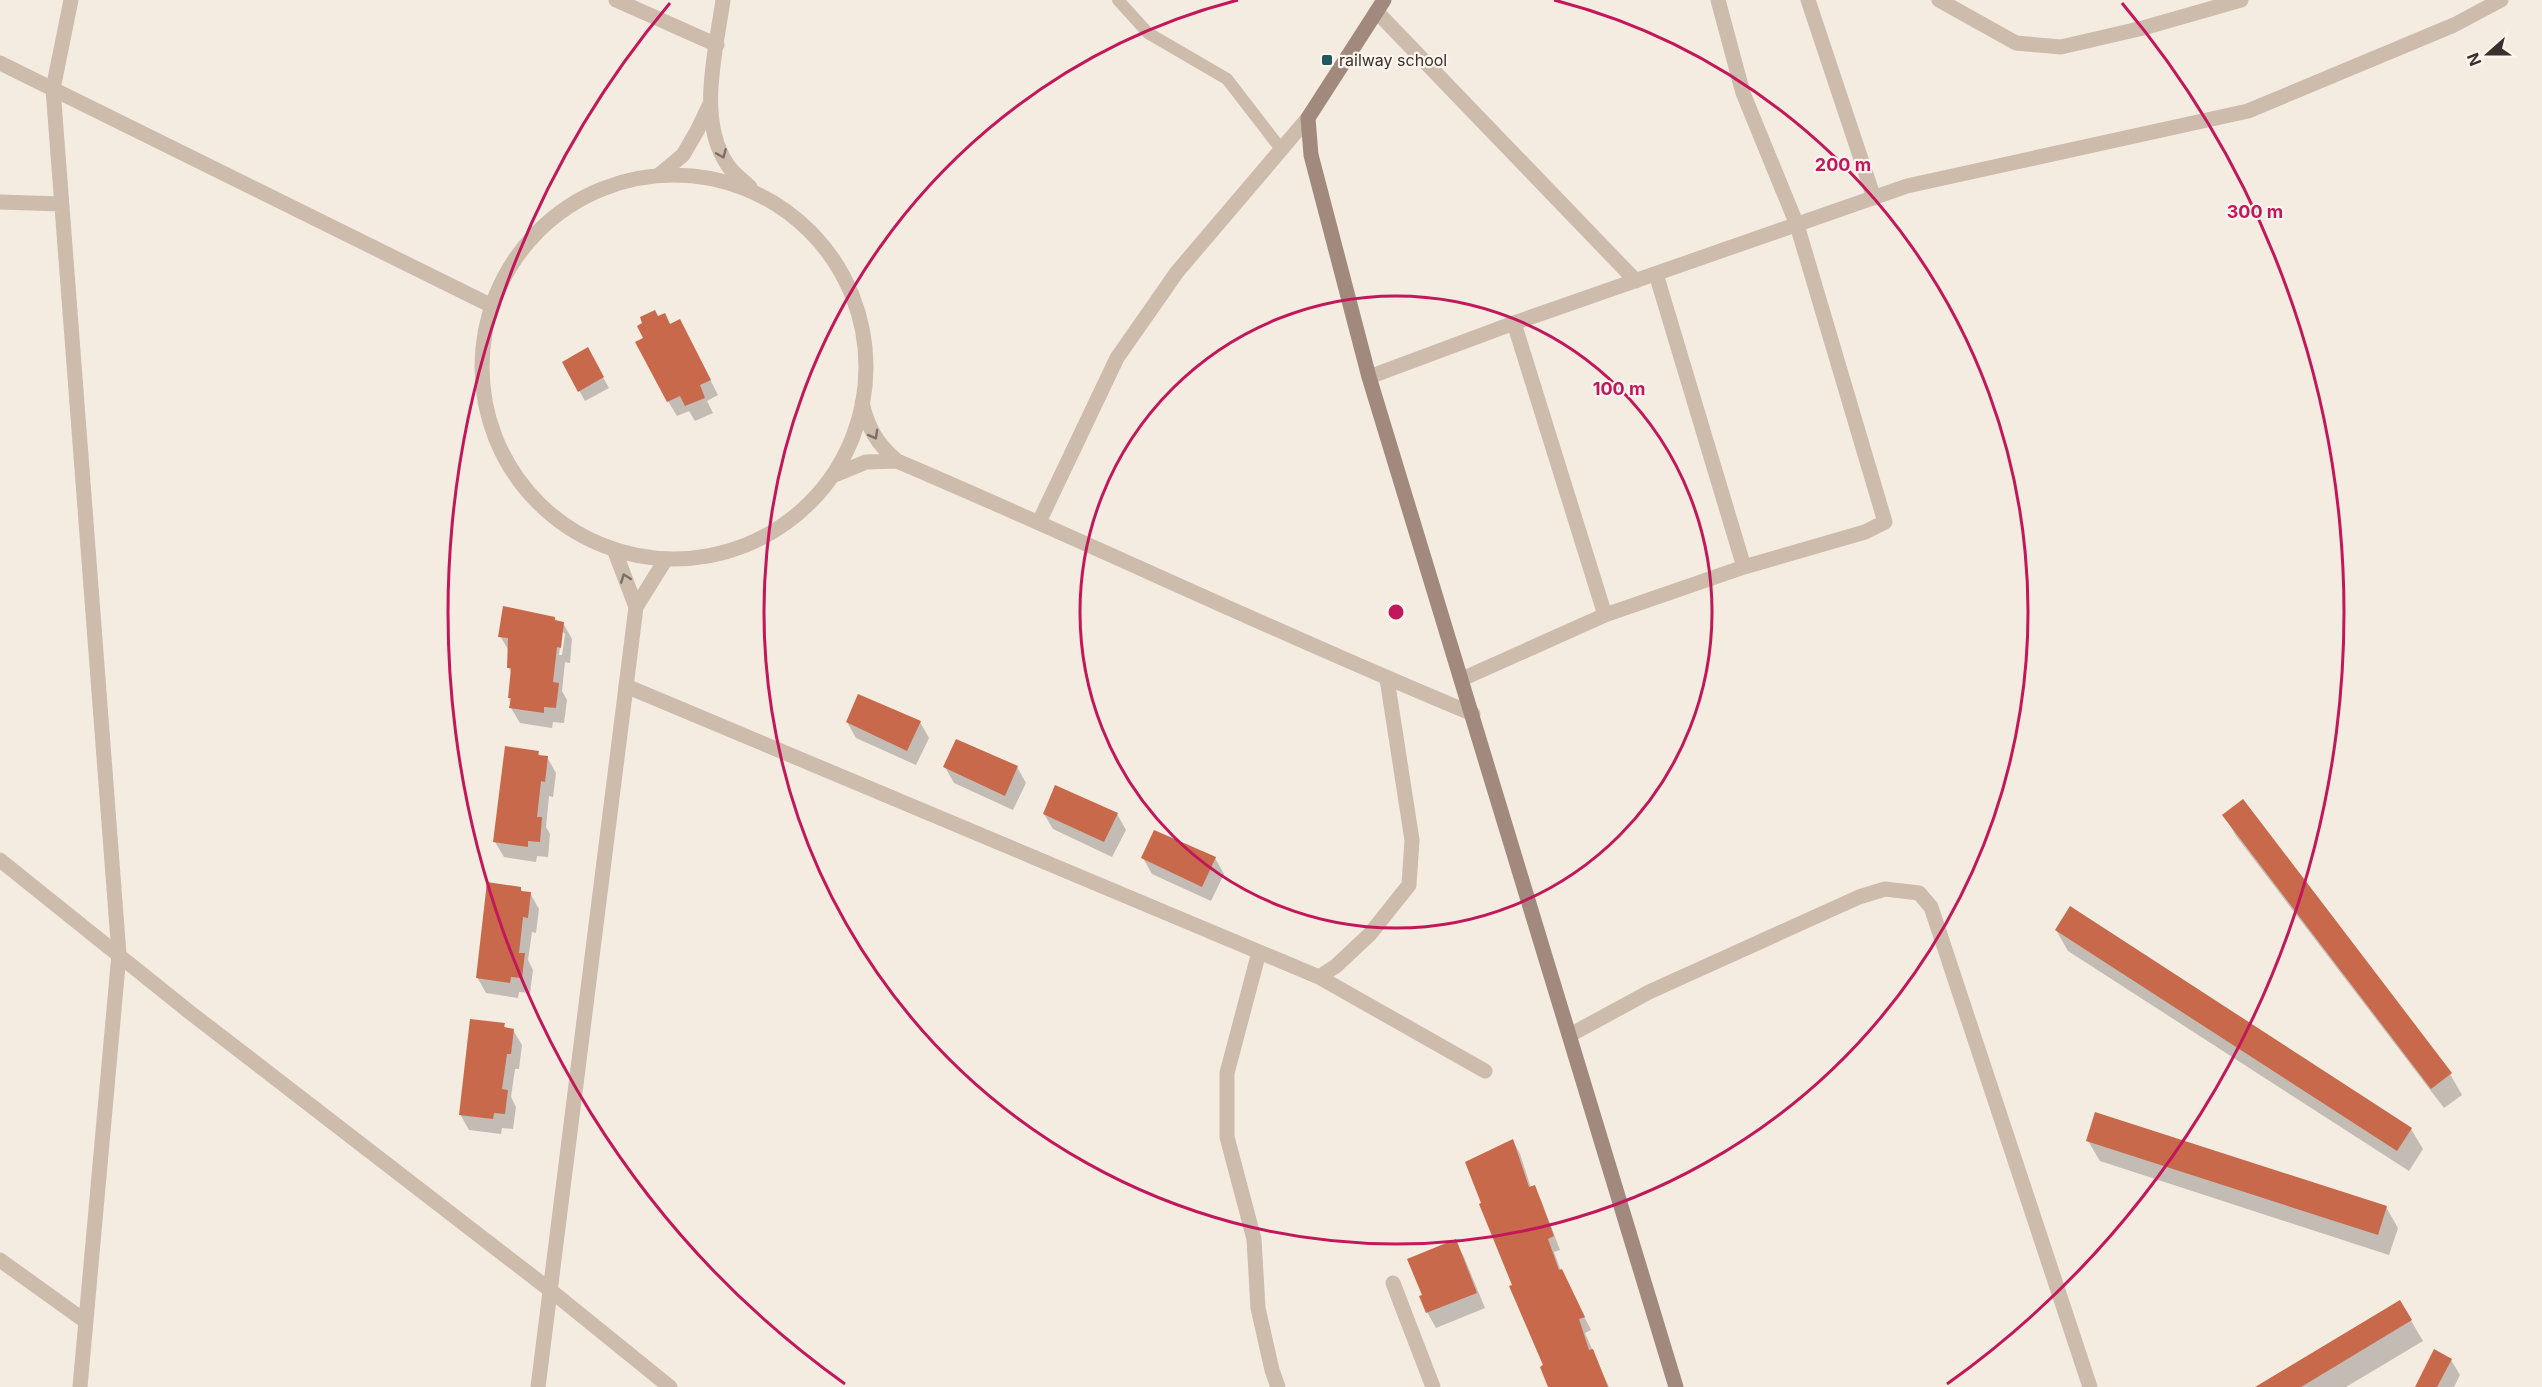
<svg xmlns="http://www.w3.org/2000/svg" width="2542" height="1387" font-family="Inter,sans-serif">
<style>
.shadow{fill:#0003;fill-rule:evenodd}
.building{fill:#c8694b}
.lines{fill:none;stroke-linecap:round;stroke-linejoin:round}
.service{stroke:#cdbbac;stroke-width:12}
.minor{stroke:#cdbbac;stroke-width:15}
.tertiary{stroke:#cdbbac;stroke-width:15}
.secondary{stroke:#a18a7d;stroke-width:15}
.oneway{stroke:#7d6f65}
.ring{fill:none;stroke:#c2185b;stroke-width:3}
.poi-dot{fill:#1f5a5e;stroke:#fbf5ee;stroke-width:2}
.labels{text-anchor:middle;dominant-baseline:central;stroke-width:4.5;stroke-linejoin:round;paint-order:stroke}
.poi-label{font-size:16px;fill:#3b302b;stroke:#fbf5ee;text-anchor:start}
.centre{fill:#c2185b;stroke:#fbf5ee;stroke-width:3}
.ring-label{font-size:18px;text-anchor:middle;font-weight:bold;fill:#c2185b;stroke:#fbf5ee;stroke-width:4.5;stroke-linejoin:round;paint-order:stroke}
</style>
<rect width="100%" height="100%" fill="#f4ebe1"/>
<path class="shadow" d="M 658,318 L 688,336 L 718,395 L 707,401 L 713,413 L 695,421 L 689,411 L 677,416 L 668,401 L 645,339 Z
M 587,349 L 609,388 L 585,401 L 564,363 Z
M 554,618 L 557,622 L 563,623 L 572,639 L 570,663 L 565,662 L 562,691 L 567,700 L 564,723 L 553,722 L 552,728 L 520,723 L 511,708 L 509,698 L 512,673 L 508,667 L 509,651 L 500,636 ZM 562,631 L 565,634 L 562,655 L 559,655 Z
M 847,722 L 920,722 L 929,738 L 916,765 L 856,738 Z
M 538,752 L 540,756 L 547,757 L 556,773 L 553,797 L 549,796 L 546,827 L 550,834 L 548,857 L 537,856 L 536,862 L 504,857 L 495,842 Z
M 945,767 L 1017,767 L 1026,783 L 1013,810 L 954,783 Z
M 1044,814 L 1117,814 L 1126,830 L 1112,857 L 1053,829 Z
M 2224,815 L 2450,1074 L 2462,1095 L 2444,1108 L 2236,836 Z
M 1143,858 L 1215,858 L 1224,874 L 1211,901 L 1152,874 Z
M 520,888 L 523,893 L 530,893 L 539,909 L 536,933 L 532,932 L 528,960 L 533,970 L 530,993 L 519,992 L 518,998 L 486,993 L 477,977 Z
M 2056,930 L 2411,1129 L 2423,1149 L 2409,1171 L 2068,951 Z
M 504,1025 L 506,1029 L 513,1030 L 522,1045 L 519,1069 L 515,1069 L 511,1097 L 516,1107 L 513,1129 L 502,1128 L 501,1134 L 469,1130 L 460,1114 Z
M 1513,1141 L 1520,1154 L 1531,1188 L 1534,1187 L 1541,1200 L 1560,1250 L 1554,1252 L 1561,1271 L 1591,1330 L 1585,1333 L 1609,1387 L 1550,1387 L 1545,1366 L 1514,1286 Z
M 2088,1141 L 2386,1207 L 2398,1228 L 2389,1255 L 2100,1161 Z
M 1455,1241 L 1464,1257 L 1485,1308 L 1436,1328 L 1427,1312 L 1424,1295 Z
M 2400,1302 L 2423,1341 L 2346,1387 L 2258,1387 Z
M 2451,1360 L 2460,1375 L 2454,1387 L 2416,1387 Z"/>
<path class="building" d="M 655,310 L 658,316 L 665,313 L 670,324 L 680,319 L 711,380 L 700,385 L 705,398 L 685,406 L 680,396 L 667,402 L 635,342 L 643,338 L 637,326 L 642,323 L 640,317 Z
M 588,347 L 604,377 L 578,392 L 562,362 Z
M 503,606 L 555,617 L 555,620 L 564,622 L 561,648 L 557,647 L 553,682 L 559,683 L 556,708 L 544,707 L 544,713 L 509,708 L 511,698 L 508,698 L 511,668 L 507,668 L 508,638 L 498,637 Z
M 858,694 L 921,721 L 907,751 L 846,722 Z
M 956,739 L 1018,766 L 1005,796 L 943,767 Z
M 505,746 L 539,751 L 538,755 L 548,756 L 545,782 L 541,781 L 537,817 L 542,817 L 540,842 L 528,841 L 528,847 L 493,842 Z
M 1055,785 L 1118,813 L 1104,842 L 1043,814 Z
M 2243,799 L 2452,1073 L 2431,1089 L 2222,815 Z
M 1154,830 L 1216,857 L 1202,887 L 1141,858 Z
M 487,882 L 521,887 L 521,891 L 531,892 L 528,918 L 523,917 L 519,953 L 525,953 L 522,978 L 511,977 L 510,983 L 476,978 Z
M 2070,906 L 2412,1128 L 2397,1151 L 2055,930 Z
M 470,1019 L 505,1023 L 504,1027 L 514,1029 L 511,1054 L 507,1054 L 502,1089 L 508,1090 L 505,1114 L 494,1113 L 493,1119 L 459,1115 Z
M 2095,1112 L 2387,1206 L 2378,1235 L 2086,1141 Z
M 1513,1139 L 1529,1187 L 1535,1185 L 1554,1236 L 1548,1239 L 1559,1270 L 1562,1269 L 1585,1317 L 1579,1319 L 1589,1350 L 1593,1349 L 1608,1387 L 1548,1387 L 1540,1367 L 1543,1365 L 1509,1286 L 1512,1285 L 1479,1204 L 1481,1203 L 1465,1162 Z
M 1456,1239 L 1477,1293 L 1426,1313 L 1419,1296 L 1422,1295 L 1407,1259 Z
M 2400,1300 L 2412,1320 L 2301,1387 L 2255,1387 Z
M 2434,1349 L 2452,1359 L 2437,1387 L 2415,1387 Z"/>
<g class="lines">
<path class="service" d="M 1118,0 L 1148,33 L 1227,79 L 1281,149"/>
<path class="minor" d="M 71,0 L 53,89 L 119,954 L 80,1387
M 616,0 L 717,45
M 1808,0 L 1874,198
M 1939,0 L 2016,43 L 2061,47 L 2143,28 L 2241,0
M 1377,12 L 1636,281
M 0,202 L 61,204
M 1656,274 L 1744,567
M 1514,323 L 1605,615
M 1369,377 L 1514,323 L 1907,186 L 2248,111 L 2454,25 L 2501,0
M 1462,679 L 1605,615 L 1744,567 L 1865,532 L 1885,522 L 1797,225 L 1743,93 L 1718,0
M 626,686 L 1319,977 L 1485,1071
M 0,860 L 192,1014 L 550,1290 L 670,1387
M 1259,952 L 1227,1073 L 1227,1137 L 1254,1239 L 1258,1308 L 1272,1370 L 1278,1387
M 1319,977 L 1336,966 L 1370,934 L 1409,885 L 1412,840 L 1387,679
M 1570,1035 L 1649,992 L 1859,897 L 1885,889 L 1919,893 L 1931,907 L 2090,1387
M 0,1260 L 85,1321
M 1393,1283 L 1433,1387"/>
<path class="tertiary" d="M 723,0 C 716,50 697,119 727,164 C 732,173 743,180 750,187
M 0,63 L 492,306
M 659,175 L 683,155 L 697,131 L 710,104
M482 367a192 192 0 1 1 384 0a192 192 0 1 1-384 0Z
M 862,403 C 868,428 877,444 897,461 C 1090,543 1279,634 1473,714
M 832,476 L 866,462 L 897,461
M 1039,522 L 1117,358 L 1177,272 L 1308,118
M 614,549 L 636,607
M 538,1387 L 636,607 L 666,559"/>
<path class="secondary" d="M 1384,0 L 1308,118 L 1311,155 L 1369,377 L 1676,1387"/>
</g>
<defs><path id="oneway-chevron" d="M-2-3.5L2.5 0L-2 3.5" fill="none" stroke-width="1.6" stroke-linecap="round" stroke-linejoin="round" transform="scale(1.5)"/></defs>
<g class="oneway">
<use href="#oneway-chevron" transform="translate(722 154) rotate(67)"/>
<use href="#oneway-chevron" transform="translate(874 435) rotate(61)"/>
<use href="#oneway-chevron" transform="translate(625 578) rotate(-111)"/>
</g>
<g class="ring">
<circle cx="1396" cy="612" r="316"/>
<path d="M1554 0A632 632 0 1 1 1238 0"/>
<path d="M845 1384A948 948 0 0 1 670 3M2122 3A948 948 0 0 1 1947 1384"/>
</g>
<rect class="poi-dot" x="1321" y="54" width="12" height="12" rx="3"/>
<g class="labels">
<g class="poi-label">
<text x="1339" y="60">railway school</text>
</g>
</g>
<circle cx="1396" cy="612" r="9" class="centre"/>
<g class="ring-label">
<text x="1843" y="171">200 m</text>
<text x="2255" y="218">300 m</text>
<text x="1619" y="395">100 m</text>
</g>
<g transform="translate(2488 54) rotate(249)" stroke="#fbf5ee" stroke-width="4.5" paint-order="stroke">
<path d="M0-4.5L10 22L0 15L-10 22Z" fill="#3b302b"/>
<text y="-9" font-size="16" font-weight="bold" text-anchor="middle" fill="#3b302b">N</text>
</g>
</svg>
